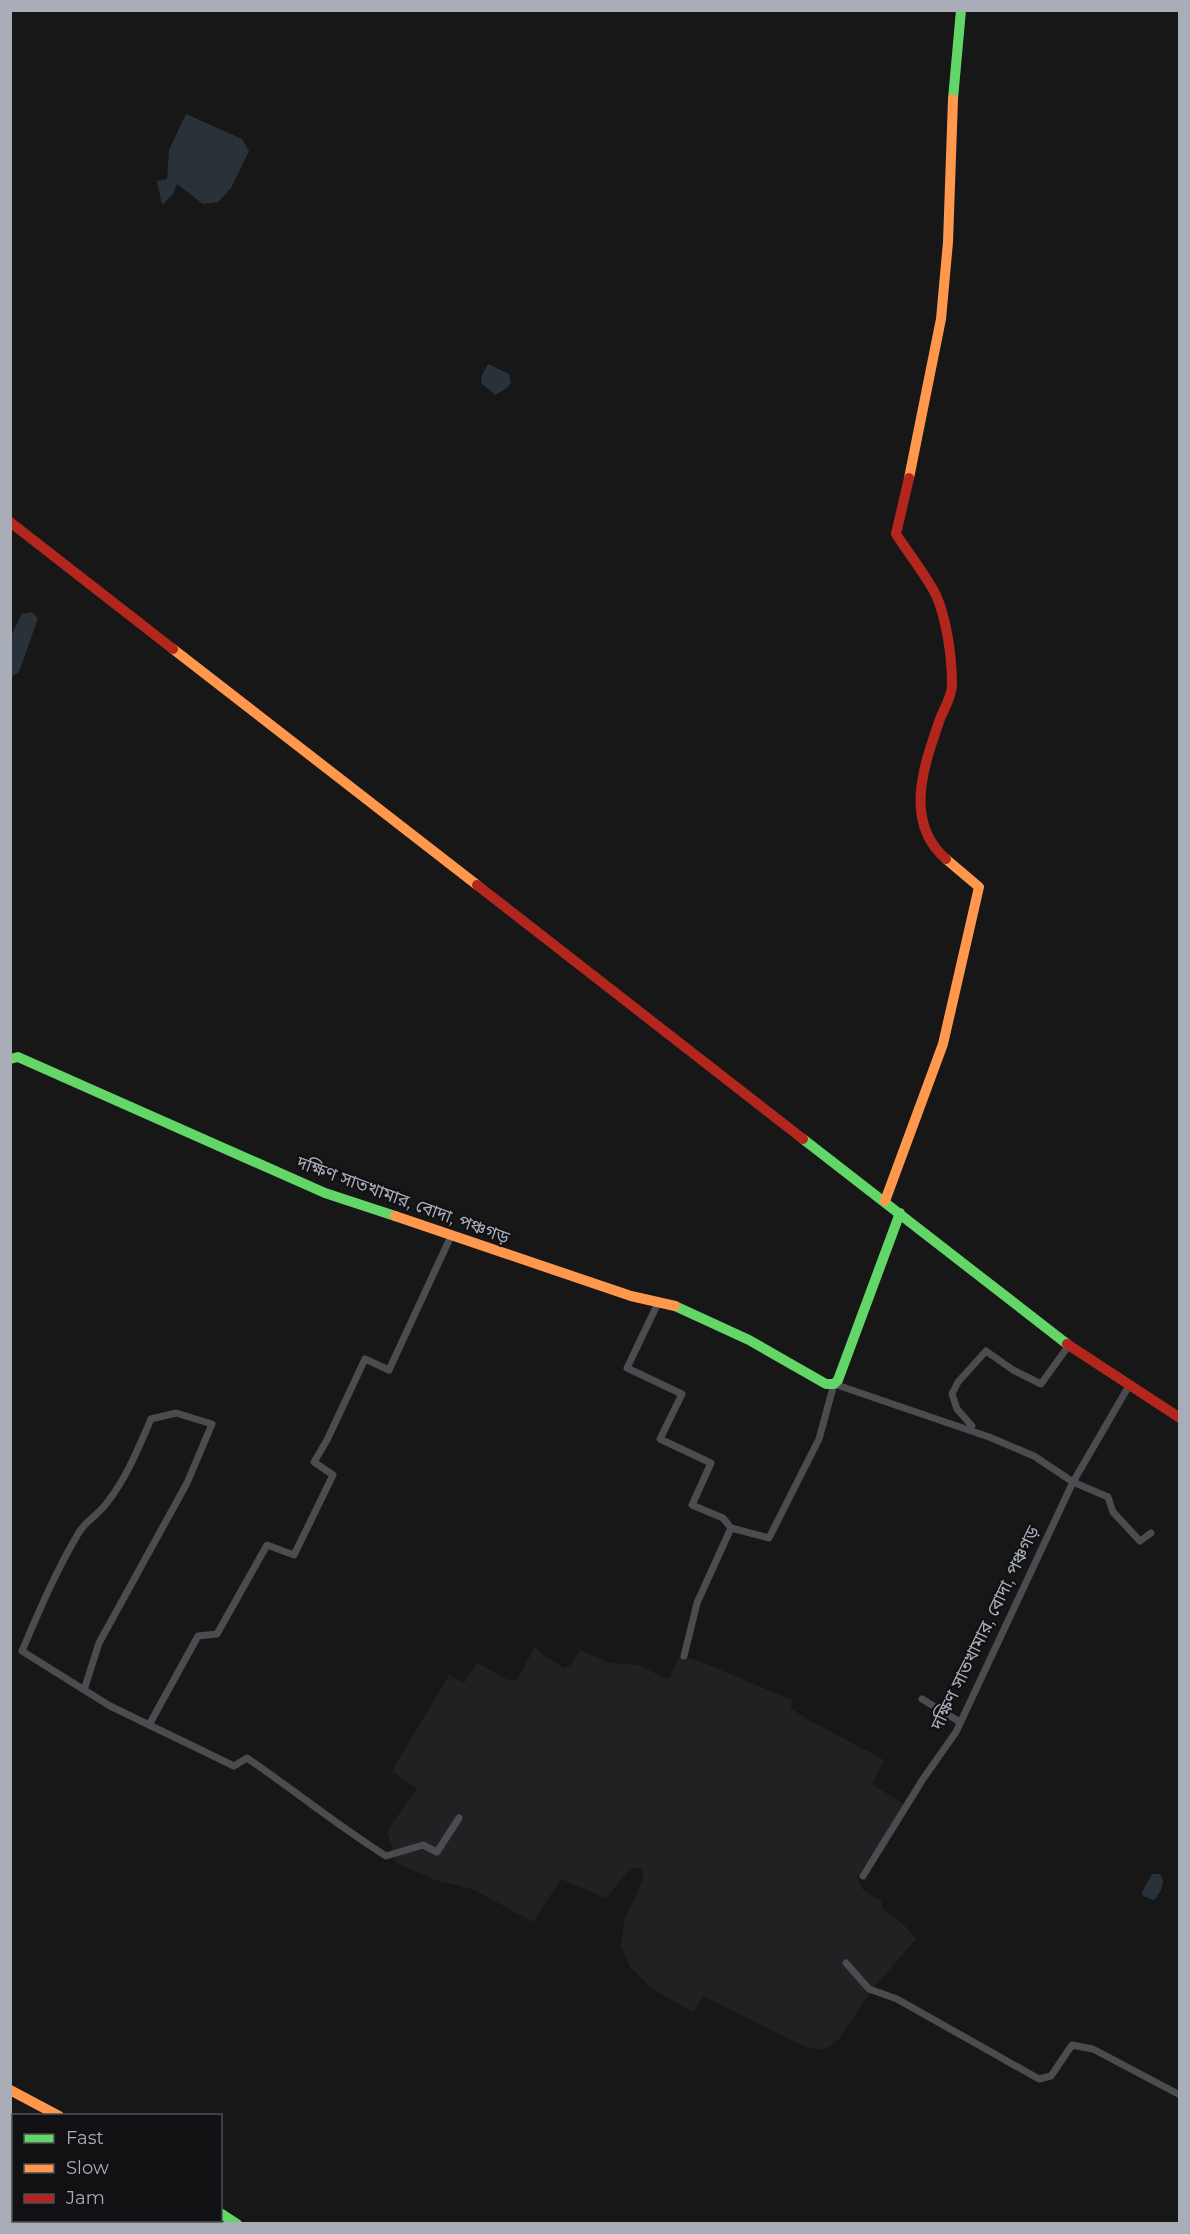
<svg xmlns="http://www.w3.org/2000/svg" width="1190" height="2234" font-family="Montserrat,'Noto Sans Bengali',sans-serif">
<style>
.built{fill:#212123}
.water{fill:#2a3239}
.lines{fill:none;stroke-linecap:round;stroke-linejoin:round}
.street{stroke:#4b4c50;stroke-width:7}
.fast{stroke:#63d668;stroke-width:10}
.slow{stroke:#ff974d;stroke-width:10}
.jam{stroke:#b3261e;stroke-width:10}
.labels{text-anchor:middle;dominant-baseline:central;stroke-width:4.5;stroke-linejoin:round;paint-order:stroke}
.street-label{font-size:18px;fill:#a8adb8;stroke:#111113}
</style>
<rect width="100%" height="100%" fill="#171717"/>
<path class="built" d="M 535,1647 L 539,1652 L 564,1668 L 569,1666 L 581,1650 L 609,1663 L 639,1665 L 666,1679 L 670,1678 L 680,1656 L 699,1661 L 792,1700 L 791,1708 L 805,1718 L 884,1760 L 872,1784 L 905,1805 L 857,1877 L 863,1890 L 881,1901 L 882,1908 L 905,1926 L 916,1939 L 871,1991 L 840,2038 L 829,2047 L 818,2050 L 803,2046 L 703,1996 L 693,2013 L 650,1987 L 630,1967 L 621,1946 L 625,1919 L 643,1879 L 642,1870 L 635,1867 L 629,1870 L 606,1898 L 561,1879 L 533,1922 L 474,1890 L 433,1879 L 396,1863 L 387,1831 L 417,1789 L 392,1771 L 449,1675 L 464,1683 L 477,1663 L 510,1681 L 517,1679 Z"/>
<path class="water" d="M 186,114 L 242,139 L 249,151 L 231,188 L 218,202 L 203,204 L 177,184 L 173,194 L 162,205 L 157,181 L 167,179 L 169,150 Z
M 488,364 L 509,374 L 511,382 L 507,388 L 495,395 L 481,383 L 482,375 Z
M 31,612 L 38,618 L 19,672 L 11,677 L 11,636 L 22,614 Z
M 1152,1874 L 1160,1874 C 1167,1881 1160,1894 1154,1900 L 1143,1896 L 1142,1892 Z"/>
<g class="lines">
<path class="street" d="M 658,1303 L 627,1368 L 682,1394 L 660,1439 L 711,1463 L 692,1505 L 723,1518 L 731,1528
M 972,1426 L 957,1409 L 952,1394 L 958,1382 L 986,1351 L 1013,1370 L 1041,1384 L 1069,1345
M 684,1656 L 697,1603 L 731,1528 L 769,1538 L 819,1439 L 834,1384 L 989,1437 L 1034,1456 L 1073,1482 L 1130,1384
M 84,1690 L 99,1643 L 187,1483 L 212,1424 L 176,1413 L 151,1419 C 138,1449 126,1479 106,1504 C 97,1516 85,1521 78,1534 C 56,1571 39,1611 22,1651 L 110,1706 L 234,1766 L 247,1758 C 294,1790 338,1826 386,1856 L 423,1845 L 437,1852 L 459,1818
M 922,1699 L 960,1722
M 149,1725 L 198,1636 L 217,1634 L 267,1545 L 294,1555 L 333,1475 L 314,1462 L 327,1440 L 365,1359 L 389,1370 L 451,1236
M 863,1876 L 923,1779 L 956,1732 L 1073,1482 L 1108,1497 L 1113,1512 L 1140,1541 L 1151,1533
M 846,1963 L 869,1989 L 897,1999 L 1039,2079 L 1051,2076 L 1072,2045 L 1093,2049 L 1180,2095"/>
<path class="fast" d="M 953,99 L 961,10
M 10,1059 L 18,1057 L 325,1193 L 395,1216
M 803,1139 L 1067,1344
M 675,1306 L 749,1340 L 826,1384 L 834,1384 L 838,1380 L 900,1213
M 220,2213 L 237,2224"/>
<path class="slow" d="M 909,478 L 941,319 L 948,242 L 953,99
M 173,649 L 477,885
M 885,1201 L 943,1044 L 979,887 L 946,859
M 395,1216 L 631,1296 L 675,1306
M 10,2090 L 59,2116"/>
<path class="jam" d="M 909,478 L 896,534 C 909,554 925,574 936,595 C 947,620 952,658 952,685 C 952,696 944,709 940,719 C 924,765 903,822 946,859
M 10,522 L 173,649
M 477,885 L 803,1139
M 1067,1344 L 1180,1418"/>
</g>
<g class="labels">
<g class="street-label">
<text transform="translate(403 1200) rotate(20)">দক্ষিণ সাতখামার, বোদা, পঞ্চগড়</text>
<text transform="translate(985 1628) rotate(-64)">দক্ষিণ সাতখামার, বোদা, পঞ্চগড়</text>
</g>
</g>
<rect width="1190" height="2234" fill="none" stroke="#a8adb8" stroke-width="24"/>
<rect x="12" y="2114" width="210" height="108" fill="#111113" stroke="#4d4f55" stroke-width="1.5"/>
<rect x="24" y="2134" width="30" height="9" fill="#63d668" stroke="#4d4f55" stroke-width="1.5"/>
<text x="66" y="2144" font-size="18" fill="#a8adb8">Fast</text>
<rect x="24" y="2164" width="30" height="9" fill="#ff974d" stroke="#4d4f55" stroke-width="1.5"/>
<text x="66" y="2174" font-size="18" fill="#a8adb8">Slow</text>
<rect x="24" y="2194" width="30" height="9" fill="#b3261e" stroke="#4d4f55" stroke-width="1.5"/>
<text x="66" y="2204" font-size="18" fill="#a8adb8">Jam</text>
</svg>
